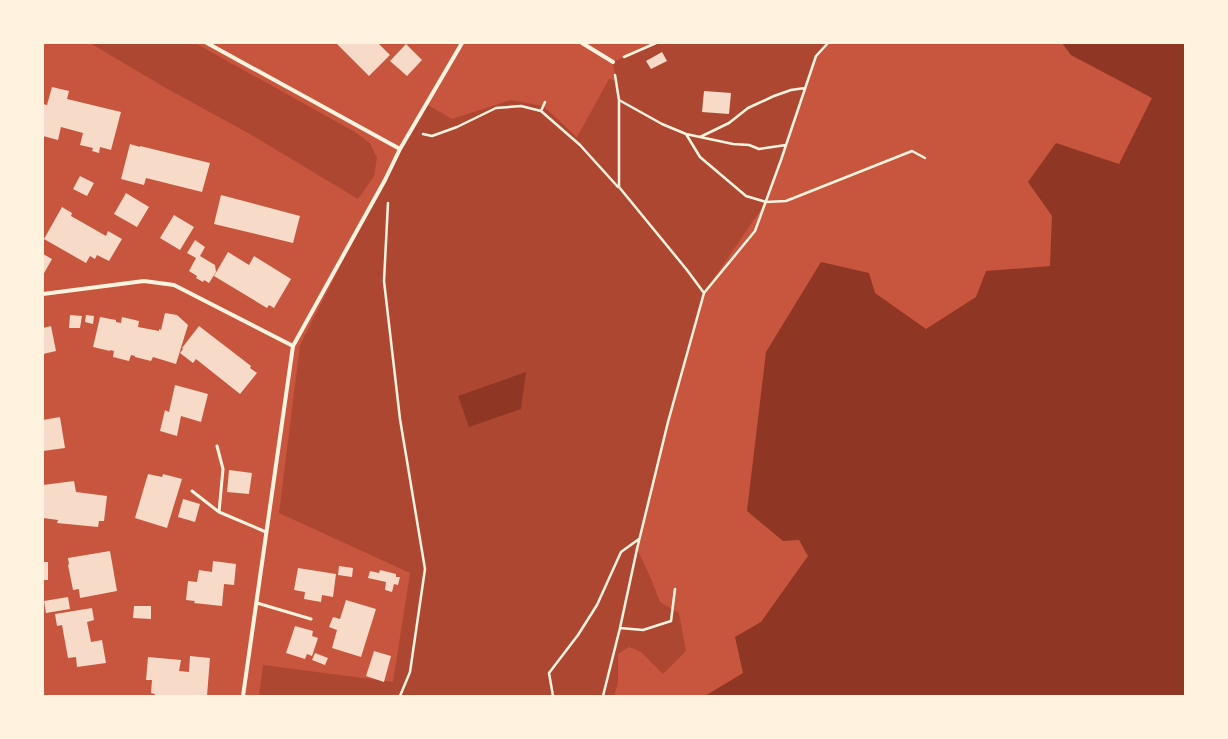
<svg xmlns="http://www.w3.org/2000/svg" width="1228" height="739" font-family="Montserrat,sans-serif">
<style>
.green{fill:#ae4732}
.water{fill:#8f3625}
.building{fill:#f7dbc8}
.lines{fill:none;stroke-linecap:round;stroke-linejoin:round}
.path{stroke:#fff3e0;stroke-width:2.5}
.service{stroke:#fff3e0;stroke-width:3}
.minor{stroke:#fff3e0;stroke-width:4}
</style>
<rect width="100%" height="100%" fill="#c8553d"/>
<path class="green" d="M 90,43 L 195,43 L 355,132 L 370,143 L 377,158 L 374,176 L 358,199 L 248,133 L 164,87 Z
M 656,43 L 828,43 L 816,56 L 766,202 L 704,293 L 668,422 L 637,549 L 650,576 L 660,602 L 679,613 L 686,651 L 663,674 L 641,652 L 629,647 L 618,654 L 618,683 L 614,696 L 259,696 L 263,665 L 393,682 L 410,573 L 279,513 L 300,345 L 400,149 L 426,104 L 452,119 L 511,100 L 543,106 L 577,137 L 609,79 L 616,81 L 613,62 Z"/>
<path class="water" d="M 1062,43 L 1185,43 L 1185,696 L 705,696 L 743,673 L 735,637 L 761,622 L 808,556 L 799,540 L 783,541 L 747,511 L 766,352 L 821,262 L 869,273 L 875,293 L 926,329 L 976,297 L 986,271 L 1050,266 L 1052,216 L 1028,182 L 1056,143 L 1119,164 L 1152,98 L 1071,55 Z
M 526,372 L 521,409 L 469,427 L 458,396 Z"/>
<path class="building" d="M 336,43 L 378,43 L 390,55 L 369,76 Z
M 406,44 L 422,60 L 407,76 L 390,61 Z
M 662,52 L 667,61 L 651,69 L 646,61 Z
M 52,87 L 69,91 L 67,99 L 121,112 L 111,150 L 100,147 L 99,153 L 92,151 L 93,148 L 80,145 L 83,133 L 61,127 L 58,140 L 43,136 L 43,104 L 47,105 Z
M 704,91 L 731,93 L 729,114 L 702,112 Z
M 130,144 L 140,147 L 140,146 L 210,163 L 202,192 L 146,178 L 144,185 L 121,179 Z
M 80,176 L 94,183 L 87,196 L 73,189 Z
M 126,193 L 149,207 L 137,227 L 114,214 Z
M 221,195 L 300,216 L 293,243 L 214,224 Z
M 62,207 L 72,213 L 71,216 L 106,236 L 108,231 L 122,239 L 109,261 L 97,255 L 95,259 L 90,256 L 86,263 L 44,239 Z
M 174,215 L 194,227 L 180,250 L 160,238 Z
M 195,240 L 205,247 L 200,256 L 215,265 L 216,272 L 209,283 L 204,280 L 203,282 L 196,278 L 197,276 L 189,271 L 196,258 L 187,253 Z
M 228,252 L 249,265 L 254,256 L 291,279 L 274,308 L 269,305 L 267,308 L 214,276 Z
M 43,254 L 52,259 L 43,275 Z
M 165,313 L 177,315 L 188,325 L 176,364 L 153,357 L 151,361 L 135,357 L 135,356 L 131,355 L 129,361 L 113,357 L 114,351 L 110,350 L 110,351 L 93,347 L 100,317 L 116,320 L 116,322 L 121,323 L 122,317 L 139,321 L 138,327 L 159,331 L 159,329 L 161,330 Z
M 70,315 L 82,316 L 80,328 L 69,328 Z
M 86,315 L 94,316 L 93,324 L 85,322 Z
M 51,326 L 56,351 L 43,354 L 43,328 Z
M 199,326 L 251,366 L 250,368 L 257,373 L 240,394 L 196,359 L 193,363 L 180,353 L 183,349 L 182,348 Z
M 175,385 L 208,394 L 201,422 L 181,416 L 177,436 L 160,431 L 165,410 L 169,412 Z
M 60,417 L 65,448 L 43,451 L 43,420 Z
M 229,470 L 252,473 L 249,494 L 227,492 Z
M 148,474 L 162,477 L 163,474 L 182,479 L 167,528 L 135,518 Z
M 74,481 L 76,492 L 107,496 L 104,521 L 99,521 L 98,527 L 57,523 L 58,520 L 43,518 L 43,485 Z
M 183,499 L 200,504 L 195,522 L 178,517 Z
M 110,551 L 117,591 L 80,598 L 79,589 L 73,590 L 68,565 L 69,564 L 68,558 Z
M 213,561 L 236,564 L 234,585 L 224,584 L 222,606 L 194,603 L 195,601 L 186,600 L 188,581 L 197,582 L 199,570 L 212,572 Z
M 43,562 L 48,562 L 48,580 L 43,580 Z
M 339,566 L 353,568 L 352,577 L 338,575 Z
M 298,568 L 336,574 L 333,597 L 322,595 L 321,602 L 304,599 L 305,592 L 294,590 Z
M 380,570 L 396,574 L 396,577 L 400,577 L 398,585 L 394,584 L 392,592 L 385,590 L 386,582 L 368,578 L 370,571 L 379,573 Z
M 68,597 L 70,609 L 46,613 L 44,601 Z
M 346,600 L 376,609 L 361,657 L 332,648 L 337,630 L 329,627 L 333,617 L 340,619 Z
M 134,606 L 151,606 L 151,619 L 133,618 Z
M 92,608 L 94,620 L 87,622 L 91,642 L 102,640 L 106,663 L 77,667 L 76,657 L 68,658 L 62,625 L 57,626 L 55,614 Z
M 295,626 L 313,631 L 312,636 L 318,638 L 312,656 L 307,654 L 305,659 L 286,653 Z
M 374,651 L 391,656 L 384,682 L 366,676 Z
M 315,653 L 328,658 L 325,665 L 312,660 Z
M 190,656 L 210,658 L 207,696 L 154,696 L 155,694 L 151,693 L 152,680 L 146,680 L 148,657 L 181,660 L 179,671 L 189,672 Z"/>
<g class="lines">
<path class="path" d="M 624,57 L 656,43
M 615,75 L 619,100 L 662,124 L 686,134 L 733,144 L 749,145 L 759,149 L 786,145
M 541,111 L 545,102
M 423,134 L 432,136 L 457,127 L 496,108 L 521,106 L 541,111 L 580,145 L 618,187
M 686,134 L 700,157 L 746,196 L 766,202 L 786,201 L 912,151 L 925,158
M 700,137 L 729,123 L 748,108 L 774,96 L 791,90 L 805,88
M 388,203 L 384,281 L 400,419 L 425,569 L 410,672 L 400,696
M 704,293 L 755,231 L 781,160 L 816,56 L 828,43
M 620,628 L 643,630 L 671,621 L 675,589
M 553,696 L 549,673 L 578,635 L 597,605 L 621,552 L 639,539
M 603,696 L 620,628 L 637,549 L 668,422 L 704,293 L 687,270 L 619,187 L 619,100"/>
<path class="service" d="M 217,446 L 223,469 L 219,512
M 192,491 L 219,512 L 266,532
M 257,603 L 311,619"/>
<path class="minor" d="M 207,43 L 400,149
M 582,43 L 613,62
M 43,294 L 144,281 L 174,285 L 293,346
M 243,696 L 293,346 L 385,180 L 400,149 L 462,43"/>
</g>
<rect width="1228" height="739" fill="none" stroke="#fff3e0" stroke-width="88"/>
</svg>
